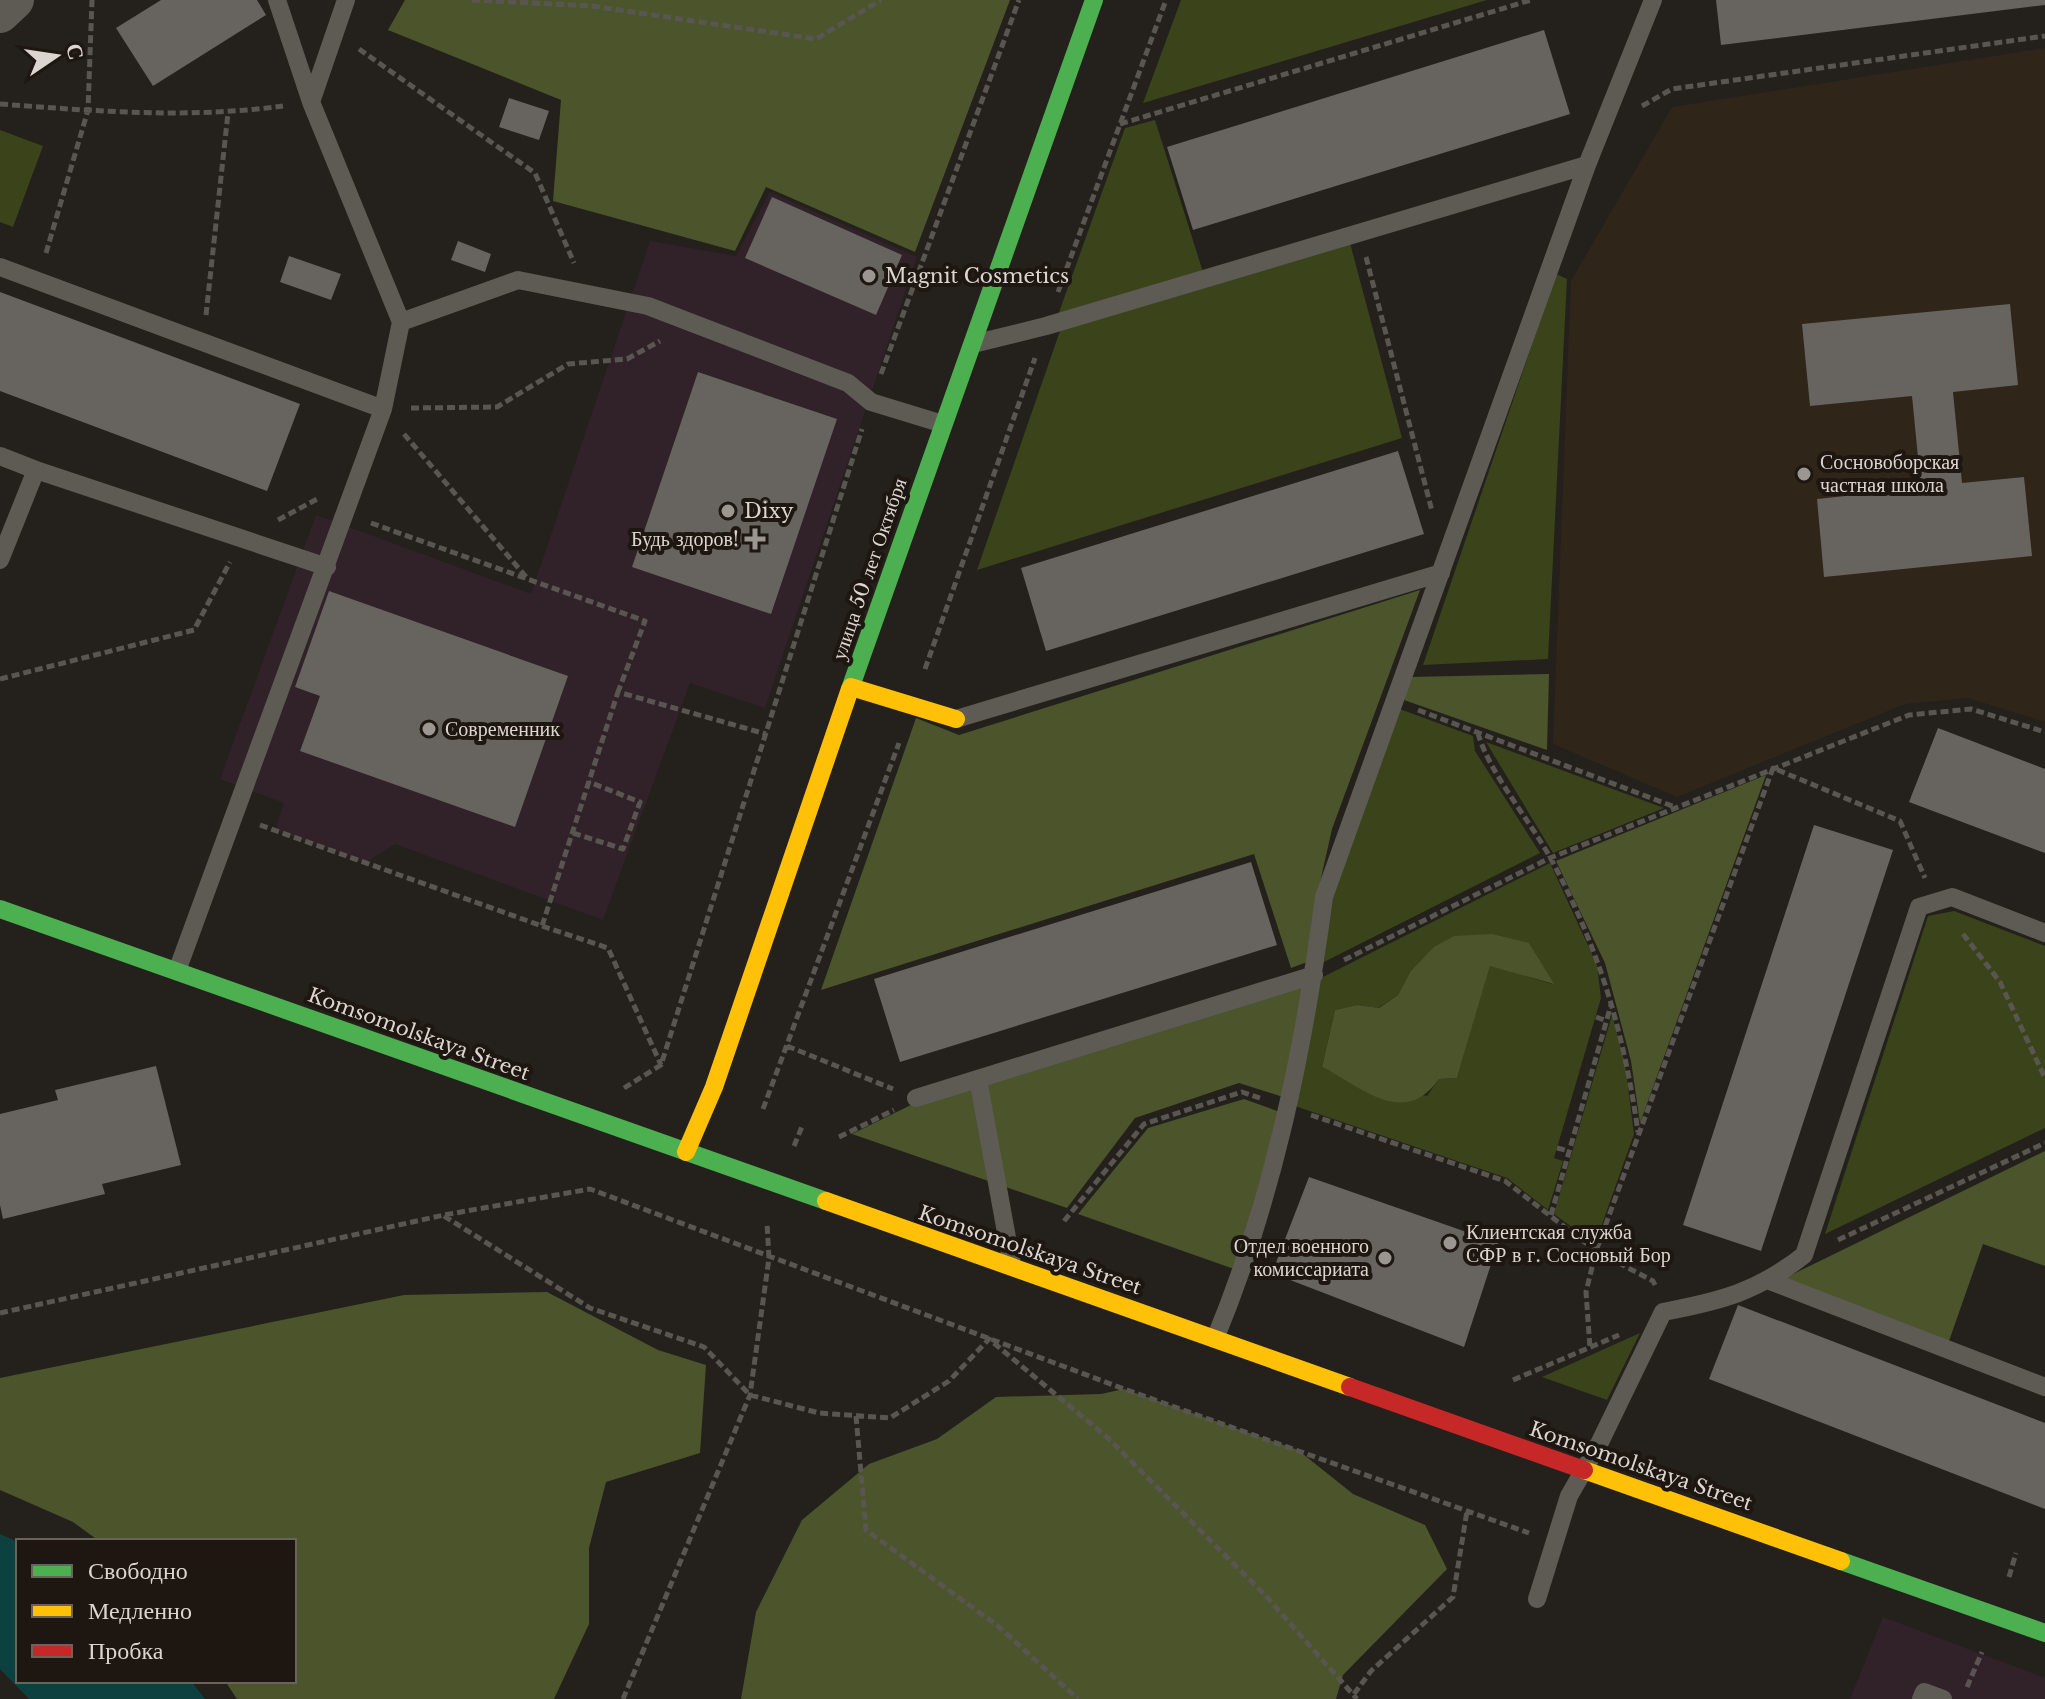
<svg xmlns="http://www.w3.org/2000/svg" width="2045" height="1699" font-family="'Libre Baskerville',serif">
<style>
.commercial{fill:#31222a}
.education{fill:#302519}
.green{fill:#3b431b;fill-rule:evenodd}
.forest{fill:#4c542c}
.water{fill:#0d4140}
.building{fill:#67635f}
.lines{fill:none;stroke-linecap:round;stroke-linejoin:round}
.path{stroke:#595652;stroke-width:5;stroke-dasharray:8 4;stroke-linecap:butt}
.lane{stroke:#5e5b54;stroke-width:18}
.street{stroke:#5e5b54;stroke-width:38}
.fast{stroke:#4caf50;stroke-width:18}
.slow{stroke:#ffc107;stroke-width:18}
.jam{stroke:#c62828;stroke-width:18}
.poi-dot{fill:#9b9692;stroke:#1e1610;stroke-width:3}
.labels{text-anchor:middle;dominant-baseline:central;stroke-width:8;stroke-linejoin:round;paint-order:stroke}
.poi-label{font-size:20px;fill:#dbd5d1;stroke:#1e1610;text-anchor:start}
.street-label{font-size:20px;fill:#dbd5d1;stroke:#1e1610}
</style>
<rect width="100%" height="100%" fill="#24201c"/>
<path class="commercial" d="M 770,192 L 917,257 L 765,708 L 690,683 L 603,920 L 395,844 L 365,863 L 275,830 L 284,803 L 220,779 L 316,515 L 531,594 L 650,241 L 736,256 Z
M 1883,1617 L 2045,1678 L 2045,1699 L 1850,1699 Z"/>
<path class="education" d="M 2045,48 L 2045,722 L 1968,698 L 1905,704 L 1677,797 L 1553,744 L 1571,281 L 1672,107 Z"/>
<path class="green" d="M 1181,0 L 1487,0 L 1143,103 Z
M 1155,120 L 1203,272 L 1057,318 L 1125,128 Z
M 0,130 L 43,146 L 13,227 L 0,222 Z
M 1350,243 L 1402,438 L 977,570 L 1061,328 Z
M 1556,274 L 1567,279 L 1548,659 L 1423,665 Z
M 1397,708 L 1473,736 L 1475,751 L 1540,853 L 1324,962 L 1331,901 Z
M 1486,742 L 1664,808 L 1553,853 Z
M 1550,863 L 1597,965 L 1601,998 L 1554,1158 L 1563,1161 L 1548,1210 L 1507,1178 L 1295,1106 L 1321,978 ZM 1529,943 L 1552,984 L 1490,965 L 1457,1078 L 1439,1079 L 1427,1096 L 1349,1081 L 1322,1067 L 1335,1010 L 1357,1005 L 1378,1008 L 1398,995 L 1410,972 Z
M 1954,911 L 2045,946 L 2045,1128 L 1825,1234 L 1928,916 Z
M 1612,1015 L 1625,1063 L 1634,1134 L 1595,1244 L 1554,1214 Z
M 1640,1333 L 1607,1400 L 1542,1377 Z"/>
<path class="forest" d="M 405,0 L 1010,0 L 915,252 L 766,187 L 735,251 L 553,201 L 561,100 L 388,30 Z
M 1420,590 L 1332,829 L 1317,896 L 1310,961 L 1291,968 L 1254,854 L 821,990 L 916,718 L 959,735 Z
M 1549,674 L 1547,750 L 1404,700 L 1409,677 Z
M 1766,775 L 1640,1123 L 1631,1061 L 1605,963 L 1556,861 Z
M 1492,934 L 1529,943 L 1554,984 L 1490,966 L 1457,1078 L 1439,1079 C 1404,1129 1362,1087 1322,1067 L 1335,1010 L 1357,1005 L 1379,1008 L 1398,995 L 1410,972 L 1434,947 L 1454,936 Z
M 1304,985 L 1283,1097 L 1239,1083 L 1135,1118 L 1067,1208 L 852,1134 L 917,1102 Z
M 1244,1099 L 1280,1112 L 1234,1269 L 1078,1214 L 1148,1128 Z
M 2045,1151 L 2045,1266 L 1983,1244 L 1949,1341 L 1783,1279 Z
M 547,1292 L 658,1350 L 706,1365 L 700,1453 L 606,1482 L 589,1548 L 589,1624 L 554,1699 L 237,1699 L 225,1681 L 294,1681 L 294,1541 L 99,1541 L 73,1522 L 0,1490 L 0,1378 L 404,1295 Z
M 1124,1389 L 1298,1450 L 1353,1494 L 1425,1525 L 1447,1569 L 1343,1675 L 1336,1699 L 741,1699 L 756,1612 L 802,1520 L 869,1464 L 937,1439 L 996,1397 L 1101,1394 Z"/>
<path class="water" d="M 0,1534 L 18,1542 L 18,1681 L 191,1681 L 205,1699 L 29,1699 L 0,1669 Z"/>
<path class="building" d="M 161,0 L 257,0 L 266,15 L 153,86 L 116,28 Z
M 1716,0 L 2045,0 L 2045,5 L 1721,45 Z
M 1544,30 L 1570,114 L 1193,230 L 1167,147 Z
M 509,98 L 549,111 L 539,140 L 499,127 Z
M 772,197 L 902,255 L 876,315 L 745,258 Z
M 458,241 L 491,254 L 485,272 L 451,260 Z
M 289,256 L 341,274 L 331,300 L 280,282 Z
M 0,292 L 300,404 L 267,491 L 0,391 Z
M 2010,304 L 2018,385 L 1953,392 L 1962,483 L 2024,477 L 2032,556 L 1824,577 L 1817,499 L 1921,488 L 1912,396 L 1810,406 L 1802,324 Z
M 698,372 L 837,419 L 771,614 L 632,567 Z
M 1398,451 L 1424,534 L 1046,651 L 1021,568 Z
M 329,591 L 568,676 L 515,827 L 300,751 L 320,696 L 295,687 Z
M 1938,728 L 2045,769 L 2045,853 L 1909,802 Z
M 1814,825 L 1893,850 L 1761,1251 L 1683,1225 Z
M 1251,862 L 1277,945 L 900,1062 L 874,979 Z
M 156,1066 L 181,1165 L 102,1184 L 105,1194 L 3,1219 L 0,1205 L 0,1114 L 58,1100 L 55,1090 Z
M 1309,1177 L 1498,1243 L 1464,1347 L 1272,1273 Z
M 1738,1305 L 2045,1423 L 2045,1509 L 1709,1379 Z"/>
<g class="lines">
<path class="path" d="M 472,0 L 592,6 L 816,39 L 881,0
M 359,49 L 535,173 L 574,263
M 0,104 C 95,111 188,119 283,106
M 1642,106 L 1672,89 L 2045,36
M 1120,124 L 1531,0
M 46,253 L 88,110 L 92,0
M 1366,257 L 1432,511
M 1058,292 L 1166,0
M 206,315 L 228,113
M 881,374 L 1019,0
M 411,408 L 497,407 L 568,364 L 627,359 L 660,341
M 404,434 L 527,578
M 278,520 L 319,498
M 371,523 L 645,621 L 618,692
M 925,669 L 1035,358
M 0,679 L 194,630 L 230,562
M 1418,710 L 1675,807
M 1478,733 C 1488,771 1531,822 1551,859 C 1599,948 1624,1032 1638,1132
M 260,825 L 542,926 L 618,692 L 766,734
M 573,833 L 623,849 L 640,802 L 589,782
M 542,926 L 608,948 L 661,1065
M 1963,934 L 2000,982 L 2045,1078
M 1344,960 L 1550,858 L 1909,715 L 1971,709 L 2045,732
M 1596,1017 L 1607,1021
M 787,1046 L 893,1089
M 624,1088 L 661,1065 L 862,429
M 763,1109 L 899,743
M 1311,1115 L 1505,1181 L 1596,1251 L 1586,1292 L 1590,1348
M 839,1137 L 894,1110
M 794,1146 L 803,1124
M 1557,1148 L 1569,1151
M 1551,1215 L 1611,1005
M 444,1216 L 590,1308 L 704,1347 L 750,1395 L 819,1413 L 890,1418 L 949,1381 L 989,1339 L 1108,1438 L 1265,1595 L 1357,1699
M 1064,1221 L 1144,1124 L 1242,1092 L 1260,1098
M 1838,1240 L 2045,1143
M 1655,1285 L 1653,1281 L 1596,1251 L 1773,768 L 1900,821 L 1925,878
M 0,1313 L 444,1215 L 590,1189 L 1124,1389 L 1529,1533
M 1513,1380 L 1619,1335
M 856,1416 L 866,1530 L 998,1626 L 1078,1699
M 2009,1577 L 2016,1553
M 1967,1687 L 1982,1652
M 1354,1694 L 1371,1671 L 1453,1597 L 1467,1511
M 623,1699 L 750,1395 L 769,1258 L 767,1223"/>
<path class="lane" d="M 311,102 L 346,0
M 1587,165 L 1653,0
M 0,267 L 383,409
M 401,322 L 518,280 L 648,306 L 848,383 L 871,402 L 943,424
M 973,344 L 1046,326 L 1587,165 L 1324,897 C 1304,1049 1274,1196 1215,1339
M 0,456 L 36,470 L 0,560
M 36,470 L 327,567
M 956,719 L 1441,573
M 177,971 L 383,409 L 401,322 L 311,102 L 277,0
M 978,1079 L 1012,1265
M 916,1098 L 1314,975
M 1770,1281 L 2045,1387
M 1537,1599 L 1569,1496 L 1600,1442 L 1663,1312 C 1721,1301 1757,1292 1804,1255 L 1919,907 L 1952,897 L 2045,933
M 1921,1699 L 1924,1692 L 1943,1699"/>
<path class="street" d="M 0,14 L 15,0"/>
<path class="fast" d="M 850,689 L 1094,0
M 0,909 L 826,1201
M 1841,1561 L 2045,1633"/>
<path class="slow" d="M 851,687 L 956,719
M 686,1152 L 714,1087 L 850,689
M 826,1201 L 1350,1387
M 1584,1470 L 1841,1561"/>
<path class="jam" d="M 1350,1387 L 1584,1470"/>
</g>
<g class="poi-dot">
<circle cx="869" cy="276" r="8"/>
<circle cx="1804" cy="474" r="8"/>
<circle cx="728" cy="511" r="8"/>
<path d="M751 527h8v8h8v8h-8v8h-8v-8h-8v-8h8z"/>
<circle cx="429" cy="729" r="8"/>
<circle cx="1450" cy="1243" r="8"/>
<circle cx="1385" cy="1258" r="8"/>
</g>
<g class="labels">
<g class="poi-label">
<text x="885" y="276">Magnit Cosmetics</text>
<text x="1820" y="462">Сосновоборская<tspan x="1820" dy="23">частная школа</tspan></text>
<text x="744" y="511">Dixy</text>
<text x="739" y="539" text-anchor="end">Будь здоров!</text>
<text x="445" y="729">Современник</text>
<text x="1466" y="1232">Клиентская служба<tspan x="1466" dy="23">СФР в г. Сосновый Бор</tspan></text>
<text x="1369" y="1246" text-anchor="end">Отдел военного<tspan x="1369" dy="23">комиссариата</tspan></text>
</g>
<g class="street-label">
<text transform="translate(869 569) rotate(-71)">улица 50 лет Октября</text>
<text transform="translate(419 1034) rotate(20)">Komsomolskaya Street</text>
<text transform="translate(1030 1250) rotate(19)">Komsomolskaya Street</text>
<text transform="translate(1641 1466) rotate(19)">Komsomolskaya Street</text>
</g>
</g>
<rect x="16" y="1539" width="280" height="144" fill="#1e1610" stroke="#6a625d" stroke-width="2"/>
<rect x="32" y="1565" width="40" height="12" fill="#4caf50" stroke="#6a625d" stroke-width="2"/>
<text x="88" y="1579" font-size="24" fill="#dbd5d1">Свободно</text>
<rect x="32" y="1605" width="40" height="12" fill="#ffc107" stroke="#6a625d" stroke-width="2"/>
<text x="88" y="1619" font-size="24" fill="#dbd5d1">Медленно</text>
<rect x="32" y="1645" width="40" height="12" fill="#c62828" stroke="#6a625d" stroke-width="2"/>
<text x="88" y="1659" font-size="24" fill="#dbd5d1">Пробка</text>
<g transform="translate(56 56) rotate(77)" stroke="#1e1610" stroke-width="6" paint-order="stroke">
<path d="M0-6L14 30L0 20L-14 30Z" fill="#dbd5d1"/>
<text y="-12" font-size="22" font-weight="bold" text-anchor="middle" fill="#dbd5d1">С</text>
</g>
</svg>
